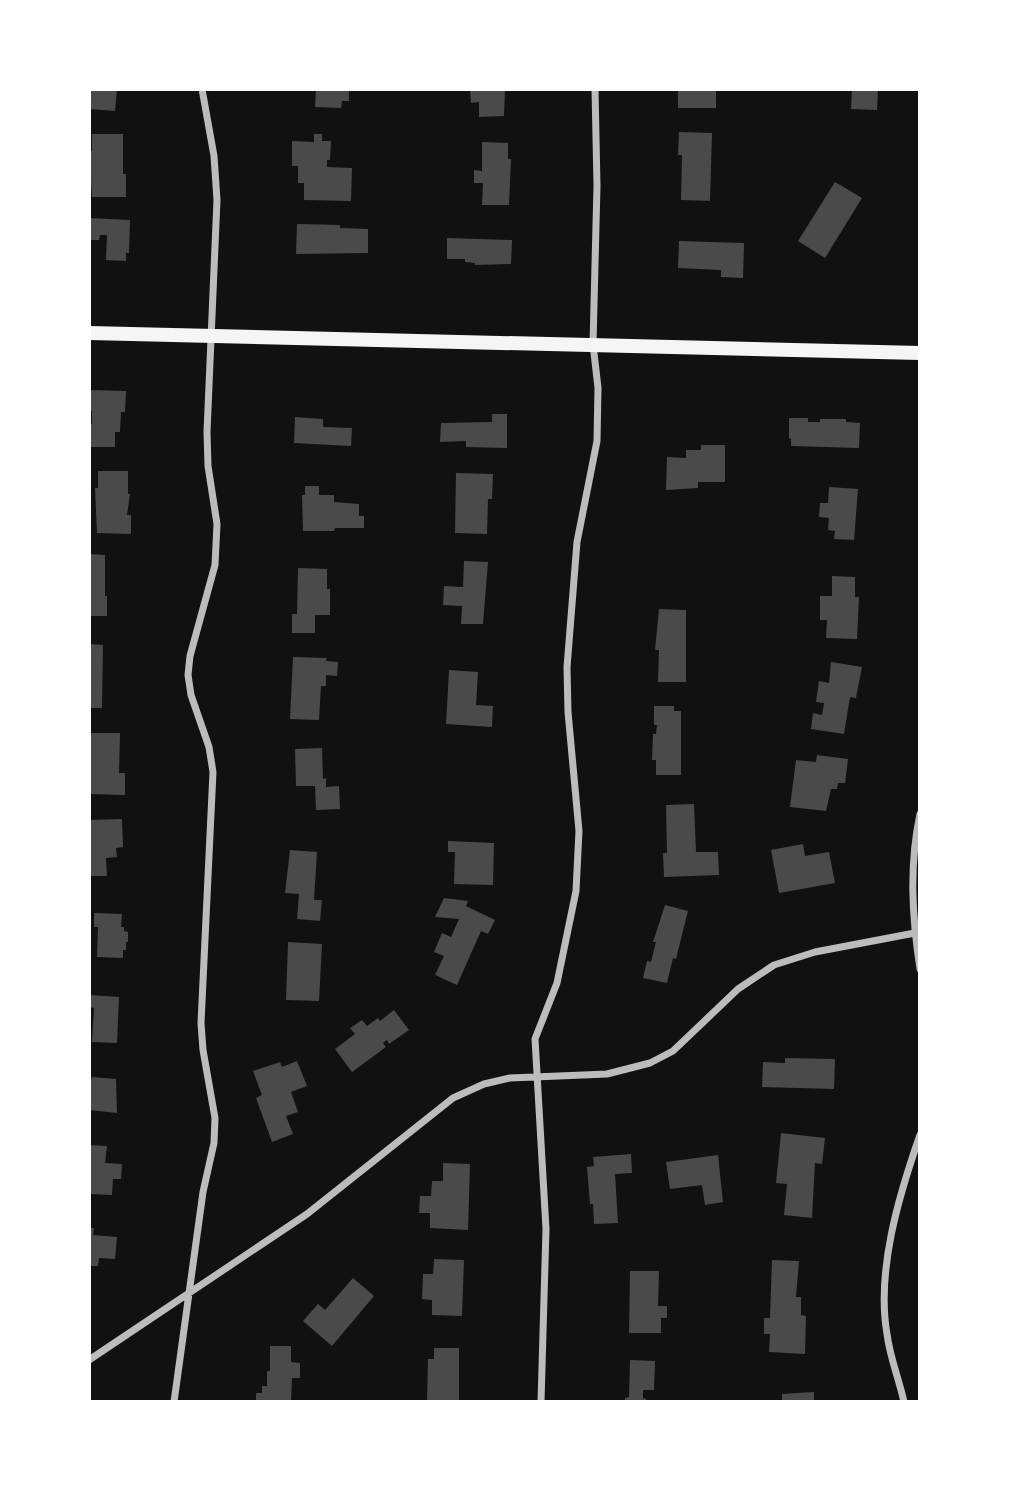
<svg xmlns="http://www.w3.org/2000/svg" width="1009" height="1491" font-family="'DejaVu Sans',sans-serif">
<style>
.building{fill:#4a4a4a}
.lines{fill:none;stroke-linecap:round;stroke-linejoin:round}
.minor{stroke:#bcbcbc;stroke-width:7}
.secondary{stroke:#f5f5f5;stroke-width:14}
</style>
<rect width="100%" height="100%" fill="#111"/>
<path class="building" d="M 89,89 L 117,89 L 115,111 L 89,109 Z
M 316,89 L 349,89 L 349,101 L 342,101 L 341,108 L 315,107 Z
M 470,89 L 505,89 L 504,116 L 479,117 L 479,102 L 471,103 Z
M 678,89 L 716,89 L 716,108 L 678,108 Z
M 852,89 L 878,89 L 877,110 L 851,109 Z
M 679,132 L 712,133 L 710,201 L 681,200 L 682,155 L 678,155 Z
M 92,134 L 123,134 L 123,174 L 126,174 L 126,197 L 92,197 L 89,151 L 92,151 Z
M 314,134 L 322,134 L 322,141 L 331,141 L 330,160 L 327,160 L 327,167 L 352,168 L 351,201 L 304,200 L 304,183 L 298,183 L 298,166 L 292,166 L 292,141 L 314,142 Z
M 482,142 L 508,143 L 508,159 L 511,159 L 509,205 L 482,205 L 483,183 L 474,183 L 474,170 L 482,171 Z
M 835,182 L 862,198 L 825,258 L 798,241 Z
M 89,218 L 130,220 L 129,253 L 126,253 L 126,261 L 106,260 L 107,235 L 100,235 L 99,240 L 89,240 Z
M 297,224 L 340,225 L 340,228 L 368,229 L 368,253 L 296,254 Z
M 447,238 L 512,240 L 511,264 L 475,265 L 475,263 L 465,262 L 465,259 L 447,259 Z
M 679,241 L 744,243 L 743,278 L 721,277 L 721,270 L 678,268 Z
M 89,390 L 126,391 L 125,412 L 121,412 L 120,432 L 115,432 L 115,447 L 91,447 L 89,444 L 89,424 L 92,424 L 92,411 L 89,411 Z
M 492,414 L 507,414 L 507,448 L 466,447 L 466,441 L 440,442 L 441,423 L 492,422 Z
M 295,417 L 323,419 L 323,427 L 352,428 L 351,446 L 294,443 Z
M 789,418 L 808,418 L 808,422 L 820,422 L 820,419 L 846,419 L 846,422 L 860,423 L 859,448 L 791,446 L 791,439 L 789,438 Z
M 701,445 L 725,445 L 725,482 L 698,482 L 698,488 L 666,490 L 667,457 L 686,458 L 686,450 L 701,450 Z
M 98,471 L 128,471 L 128,494 L 130,494 L 127,515 L 131,515 L 131,534 L 97,533 L 95,488 L 98,488 Z
M 456,473 L 493,474 L 492,499 L 488,499 L 487,534 L 455,533 Z
M 305,486 L 319,486 L 319,495 L 334,495 L 334,502 L 359,504 L 359,516 L 364,516 L 364,528 L 335,528 L 334,531 L 303,531 L 302,495 L 305,495 Z
M 829,487 L 858,489 L 854,540 L 834,539 L 835,531 L 828,530 L 829,518 L 819,517 L 820,503 L 828,503 Z
M 89,554 L 105,555 L 105,596 L 107,596 L 107,616 L 89,616 Z
M 464,561 L 488,562 L 483,624 L 461,624 L 462,606 L 443,605 L 444,586 L 463,587 Z
M 298,568 L 327,569 L 327,589 L 330,589 L 330,615 L 315,615 L 315,633 L 292,633 L 292,614 L 297,614 Z
M 832,576 L 855,577 L 855,597 L 859,597 L 857,639 L 826,638 L 827,620 L 820,620 L 820,596 L 832,596 Z
M 659,609 L 686,610 L 686,682 L 658,682 L 659,650 L 655,650 Z
M 89,644 L 103,645 L 102,708 L 89,708 Z
M 293,657 L 327,658 L 326,661 L 338,662 L 337,676 L 326,675 L 326,686 L 321,686 L 319,720 L 290,719 Z
M 831,662 L 862,667 L 856,698 L 850,697 L 844,734 L 811,729 L 813,713 L 822,715 L 824,703 L 816,702 L 819,681 L 829,683 Z
M 449,670 L 478,672 L 476,705 L 493,706 L 492,727 L 446,724 Z
M 654,706 L 674,706 L 674,711 L 681,711 L 681,775 L 656,775 L 656,760 L 652,760 L 653,734 L 656,734 L 657,725 L 654,725 Z
M 91,733 L 120,733 L 119,773 L 125,773 L 125,795 L 90,794 Z
M 322,748 L 323,779 L 326,778 L 326,787 L 339,786 L 340,809 L 316,810 L 315,786 L 296,786 L 295,749 Z
M 817,755 L 848,759 L 845,783 L 838,783 L 837,789 L 831,789 L 826,811 L 790,807 L 796,760 L 816,762 Z
M 694,804 L 696,852 L 718,852 L 719,875 L 664,877 L 663,853 L 667,853 L 666,805 Z
M 122,819 L 123,847 L 116,848 L 117,857 L 106,858 L 107,876 L 89,876 L 89,820 Z
M 448,841 L 494,843 L 493,885 L 454,884 L 455,852 L 448,852 Z
M 803,844 L 805,856 L 829,852 L 835,883 L 779,893 L 771,850 Z
M 290,850 L 317,852 L 314,900 L 322,900 L 320,921 L 297,919 L 299,894 L 285,893 Z
M 444,898 L 468,901 L 466,906 L 495,920 L 488,934 L 481,931 L 457,985 L 435,975 L 444,956 L 434,952 L 442,933 L 451,937 L 459,919 L 435,917 Z
M 665,905 L 688,911 L 676,959 L 673,958 L 667,983 L 643,978 L 647,961 L 651,962 L 656,942 L 653,942 Z
M 94,913 L 122,914 L 121,927 L 124,927 L 124,931 L 128,932 L 128,942 L 126,942 L 126,950 L 123,950 L 123,958 L 97,957 L 98,927 L 94,927 Z
M 288,942 L 322,944 L 319,1001 L 286,1000 Z
M 89,995 L 119,997 L 117,1043 L 92,1042 L 94,1008 L 89,1007 Z
M 394,1010 L 409,1030 L 389,1044 L 387,1040 L 383,1043 L 386,1047 L 352,1072 L 335,1049 L 355,1034 L 350,1028 L 362,1020 L 367,1026 L 378,1018 L 380,1021 Z
M 785,1058 L 835,1059 L 834,1089 L 762,1087 L 763,1062 L 785,1063 Z
M 297,1061 L 307,1086 L 291,1092 L 298,1112 L 286,1116 L 293,1134 L 272,1142 L 256,1098 L 262,1095 L 253,1071 L 280,1062 L 282,1067 Z
M 92,1077 L 116,1079 L 117,1113 L 89,1110 L 89,1086 Z
M 781,1133 L 825,1138 L 822,1164 L 815,1163 L 812,1218 L 784,1215 L 787,1184 L 776,1183 Z
M 89,1145 L 107,1146 L 105,1163 L 122,1164 L 121,1179 L 113,1179 L 112,1195 L 89,1194 L 91,1165 L 89,1165 Z
M 631,1154 L 632,1173 L 615,1174 L 618,1223 L 594,1224 L 593,1204 L 590,1204 L 587,1167 L 594,1166 L 593,1157 Z
M 718,1155 L 723,1202 L 705,1205 L 702,1185 L 670,1189 L 666,1162 Z
M 443,1163 L 470,1164 L 468,1230 L 430,1228 L 430,1213 L 419,1213 L 420,1196 L 431,1196 L 432,1181 L 443,1181 Z
M 89,1228 L 94,1228 L 93,1235 L 117,1237 L 115,1259 L 99,1258 L 98,1266 L 89,1266 Z
M 434,1259 L 464,1260 L 462,1316 L 432,1315 L 432,1300 L 422,1299 L 423,1274 L 433,1274 Z
M 772,1260 L 799,1261 L 796,1297 L 801,1297 L 801,1315 L 806,1316 L 805,1354 L 769,1352 L 770,1334 L 764,1334 L 764,1318 L 770,1318 Z
M 630,1271 L 659,1271 L 658,1306 L 667,1306 L 667,1318 L 661,1318 L 661,1333 L 629,1333 Z
M 353,1278 L 374,1296 L 332,1346 L 303,1321 L 318,1304 L 325,1310 Z
M 270,1346 L 291,1346 L 291,1362 L 300,1363 L 300,1378 L 292,1378 L 291,1402 L 256,1402 L 256,1393 L 262,1393 L 262,1386 L 267,1386 L 267,1371 L 270,1371 Z
M 434,1348 L 459,1348 L 459,1402 L 427,1402 L 428,1359 L 434,1359 Z
M 630,1360 L 655,1361 L 654,1390 L 643,1390 L 643,1398 L 646,1399 L 646,1402 L 625,1402 L 625,1398 L 629,1397 Z
M 814,1392 L 814,1402 L 782,1402 L 782,1394 Z"/>
<g class="lines">
<path class="minor" d="M 920,814 C 909,866 912,916 920,969
M 89,1360 L 307,1214 L 453,1098 L 484,1084 L 510,1078 L 607,1074 L 650,1063 L 673,1051 L 738,989 L 774,965 L 815,952 L 920,932
M 174,1402 L 203,1192 L 214,1143 L 215,1118 L 203,1050 L 201,1023 L 213,772 L 209,747 L 191,695 L 188,675 L 190,656 L 215,565 L 217,524 L 208,466 L 207,432 L 217,200 L 214,156 L 202,89
M 541,1402 L 546,1229 L 535,1039 L 557,983 L 576,891 L 579,831 L 568,712 L 567,667 L 577,542 L 597,441 L 598,388 L 593,344 L 597,186 L 595,89
M 904,1402 C 899,1379 890,1358 887,1334 C 876,1271 899,1195 920,1135"/>
<path class="secondary" d="M 89,333 L 920,353"/>
</g>
<rect width="1009" height="1491" fill="none" stroke="#ffffff" stroke-width="182"/>
</svg>
